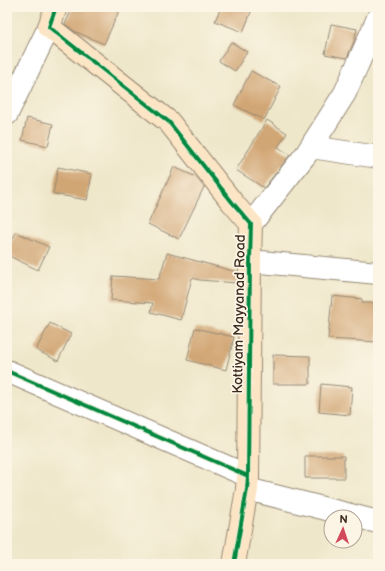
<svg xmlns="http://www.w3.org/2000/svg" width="385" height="571" font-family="'Balsamiq Sans',sans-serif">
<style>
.building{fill:#d1a674}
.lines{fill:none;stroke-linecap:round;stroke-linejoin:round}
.street-casing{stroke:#958874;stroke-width:24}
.secondary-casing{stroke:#958874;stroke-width:24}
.street{stroke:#fff;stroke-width:22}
.secondary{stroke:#fce5c4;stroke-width:22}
.cycleway-casing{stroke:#fcf5e5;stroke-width:6}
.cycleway{stroke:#00873e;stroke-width:4}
.labels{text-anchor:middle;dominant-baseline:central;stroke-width:3.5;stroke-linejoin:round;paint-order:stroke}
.street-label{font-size:14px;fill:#3b2a1e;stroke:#fcf5e5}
</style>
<rect width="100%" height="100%" fill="#fcf5e5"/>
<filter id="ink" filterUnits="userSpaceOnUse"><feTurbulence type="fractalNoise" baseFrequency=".025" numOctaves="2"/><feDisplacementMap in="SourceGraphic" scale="8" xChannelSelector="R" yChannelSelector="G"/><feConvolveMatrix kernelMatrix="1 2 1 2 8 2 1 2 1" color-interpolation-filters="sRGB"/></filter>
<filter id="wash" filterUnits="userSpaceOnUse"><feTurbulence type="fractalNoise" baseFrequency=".012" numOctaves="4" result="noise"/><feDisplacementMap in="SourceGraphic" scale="16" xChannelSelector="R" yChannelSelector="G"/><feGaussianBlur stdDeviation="0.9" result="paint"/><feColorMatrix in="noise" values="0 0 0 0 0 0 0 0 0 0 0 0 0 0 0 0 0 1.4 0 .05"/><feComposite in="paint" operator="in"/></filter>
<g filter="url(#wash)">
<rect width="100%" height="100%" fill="#efe7ca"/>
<g id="blocks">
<path class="building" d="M 73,7 L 121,7 L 104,44 L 74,31 L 65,24 Z
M 221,7 L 253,7 L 243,32 L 215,21 Z
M 331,24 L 357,29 L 354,41 L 347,58 L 325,54 Z
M 231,42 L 247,52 L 235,71 L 219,61 Z
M 251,71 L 281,87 L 264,120 L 234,105 Z
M 27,118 L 53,124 L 48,146 L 22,140 Z
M 267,120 L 287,133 L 278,147 L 290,155 L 264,188 L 236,170 Z
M 58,167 L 92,174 L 87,200 L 53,194 Z
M 174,167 L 196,177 L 204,187 L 179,239 L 148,224 Z
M 16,232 L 49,247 L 38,270 L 7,255 L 7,252 Z
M 167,253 L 237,272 L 237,283 L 200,280 L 192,278 L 181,320 L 151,312 L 153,303 L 111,300 L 113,276 L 159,279 Z
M 332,296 L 362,299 L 362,303 L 378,303 L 378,342 L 328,339 Z
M 50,323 L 71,334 L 58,361 L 36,350 Z
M 195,328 L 234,337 L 226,370 L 187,360 Z
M 273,355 L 310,356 L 310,384 L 273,384 Z
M 321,384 L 352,387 L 350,415 L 319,412 Z
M 305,456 L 344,456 L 344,478 L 305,478 Z"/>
</g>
</g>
<g filter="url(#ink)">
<use href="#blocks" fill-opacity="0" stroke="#958874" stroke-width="1"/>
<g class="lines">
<g class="street-casing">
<path id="street" d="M 7,114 L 49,27
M 311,147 L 378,157
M 251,224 L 307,153 L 345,93 L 378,18
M 250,261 L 378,273
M 7,371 L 248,476
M 247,489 L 378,522"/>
</g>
<g class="secondary-casing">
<path id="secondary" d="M 56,7 L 49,27 L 169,122 L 232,202 L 251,224 L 250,261 L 248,476 L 247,489 L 234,564"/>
</g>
<use href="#street" class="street"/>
<use href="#secondary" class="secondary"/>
<g class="cycleway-casing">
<path id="cycleway" d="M 56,7 L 49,27 L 169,122 L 232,202 L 251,224 L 250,261 L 248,476 L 247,489 L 234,564
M 7,371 L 248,476"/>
</g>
<use href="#cycleway" class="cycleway"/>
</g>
</g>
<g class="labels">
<g class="street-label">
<text transform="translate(239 314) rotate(-89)">Kottiyam Mayyanad Road</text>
</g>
</g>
<rect width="385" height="571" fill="none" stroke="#fcf5e5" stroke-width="24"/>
<g transform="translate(343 529) rotate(3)"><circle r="19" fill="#fcf5e5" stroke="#afa495"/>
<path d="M0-3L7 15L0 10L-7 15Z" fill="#d1495b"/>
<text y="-6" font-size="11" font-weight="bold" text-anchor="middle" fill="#3b2a1e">N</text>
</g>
</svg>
